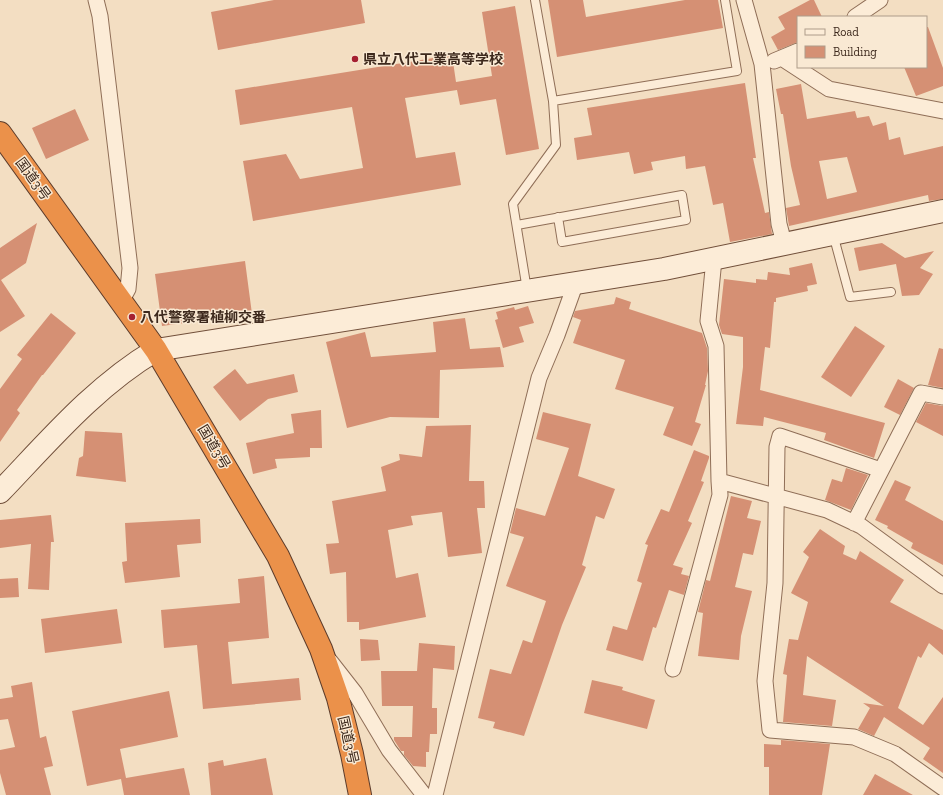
<svg xmlns="http://www.w3.org/2000/svg" width="943" height="795" font-family="'Zilla Slab','Noto Sans JP',serif">
<style>
.building{fill:#d59074;fill-rule:evenodd}
.lines{fill:none;stroke-linecap:round;stroke-linejoin:round}
.lane-casing{stroke:#8f6e57;stroke-width:10}
.street-casing{stroke:#8f6e57;stroke-width:17}
.secondary-casing{stroke:#714f3a;stroke-width:24}
.highway-casing{stroke:#5d3c2b;stroke-width:24}
.lane{stroke:#fcecd7;stroke-width:8}
.street{stroke:#fcecd7;stroke-width:15}
.secondary{stroke:#fcecd7;stroke-width:22}
.highway{stroke:#eb914a;stroke-width:22}
.poi-dot{fill:#a52031;stroke:#f9e9d3;stroke-width:1.5}
.labels{text-anchor:middle;dominant-baseline:central;stroke-width:3;stroke-linejoin:round;paint-order:stroke}
.poi-label{font-size:14px;font-weight:bold;fill:#3d291d;stroke:#f9e9d3;text-anchor:start}
.street-label{font-size:14px;fill:#3d291d;stroke:#f9e9d3}
</style>
<rect width="100%" height="100%" fill="#f3dec2"/>
<path class="building" d="M 274,0 L 361,0 L 365,23 L 218,50 L 211,12 Z
M 548,0 L 583,0 L 586,17 L 685,0 L 718,0 L 723,28 L 557,57 Z
M 810,0 L 814,0 L 822,17 L 798,17 L 798,42 L 778,50 L 771,37 L 785,29 L 778,17 Z
M 515,6 L 539,149 L 506,155 L 496,99 L 460,105 L 457,90 L 405,98 L 416,158 L 455,152 L 461,185 L 253,221 L 243,161 L 286,154 L 300,179 L 363,168 L 352,107 L 240,125 L 235,90 L 452,55 L 456,82 L 492,76 L 482,12 Z
M 926,27 L 928,27 L 943,68 L 943,86 L 916,96 L 904,67 L 926,67 Z
M 745,83 L 756,158 L 753,158 L 765,213 L 769,212 L 772,234 L 730,242 L 723,203 L 713,205 L 705,166 L 686,169 L 685,156 L 651,162 L 653,170 L 634,174 L 629,152 L 577,160 L 574,138 L 592,135 L 587,108 Z
M 801,84 L 807,119 L 855,111 L 857,118 L 869,116 L 873,126 L 886,122 L 889,140 L 900,137 L 904,155 L 943,146 L 943,199 L 929,201 L 928,195 L 789,226 L 786,208 L 800,205 L 791,166 L 783,114 L 781,114 L 776,89 ZM 847,157 L 857,192 L 827,199 L 819,161 Z
M 75,109 L 89,140 L 46,159 L 32,128 Z
M 37,223 L 26,263 L 1,280 L 25,316 L 0,332 L 0,248 Z
M 882,243 L 905,258 L 934,251 L 920,268 L 933,274 L 919,295 L 902,296 L 896,264 L 859,271 L 854,248 Z
M 245,261 L 252,314 L 162,326 L 155,274 Z
M 812,263 L 817,284 L 807,286 L 808,291 L 776,298 L 776,302 L 774,302 L 770,348 L 765,347 L 760,390 L 885,423 L 874,458 L 824,440 L 826,433 L 764,417 L 763,426 L 736,424 L 743,367 L 743,337 L 722,334 L 719,325 L 724,279 L 756,283 L 756,279 L 767,280 L 768,272 L 790,275 L 789,268 Z
M 616,297 L 631,302 L 629,309 L 702,333 L 707,348 L 708,371 L 705,385 L 706,385 L 695,422 L 701,424 L 692,446 L 663,435 L 674,407 L 615,389 L 625,360 L 573,343 L 581,320 L 573,317 L 575,311 L 614,304 Z
M 528,306 L 534,323 L 519,327 L 524,342 L 503,348 L 495,320 L 498,319 L 496,312 L 514,307 L 515,310 Z
M 51,313 L 76,333 L 43,375 L 42,375 L 17,410 L 20,413 L 0,442 L 0,389 L 22,359 L 17,355 Z
M 465,318 L 470,349 L 500,347 L 504,367 L 440,370 L 439,418 L 390,417 L 347,428 L 326,342 L 365,332 L 371,357 L 436,352 L 433,322 Z
M 855,326 L 885,346 L 851,397 L 821,377 Z
M 939,348 L 943,349 L 943,388 L 928,385 Z
M 235,369 L 247,384 L 294,374 L 298,392 L 268,399 L 240,421 L 213,387 Z
M 898,379 L 914,388 L 900,415 L 884,407 Z
M 926,403 L 943,406 L 943,436 L 916,422 Z
M 321,410 L 322,448 L 310,448 L 310,457 L 275,459 L 277,468 L 253,474 L 246,443 L 294,433 L 291,414 Z
M 543,412 L 591,424 L 578,476 L 615,489 L 604,519 L 596,516 L 582,565 L 586,567 L 562,625 L 524,736 L 493,728 L 495,722 L 478,718 L 490,669 L 511,674 L 523,640 L 532,643 L 546,601 L 506,586 L 524,537 L 510,533 L 516,508 L 545,516 L 569,448 L 536,439 Z
M 471,425 L 469,481 L 484,481 L 485,508 L 477,508 L 482,553 L 448,557 L 442,512 L 411,516 L 413,525 L 388,530 L 396,578 L 418,573 L 426,617 L 359,630 L 359,622 L 347,622 L 346,572 L 330,574 L 326,544 L 339,543 L 332,501 L 386,491 L 381,467 L 400,460 L 399,454 L 422,457 L 426,426 Z
M 85,431 L 122,433 L 126,482 L 76,476 L 79,458 L 83,456 Z
M 694,450 L 709,456 L 709,458 L 701,481 L 704,482 L 688,521 L 692,523 L 673,565 L 683,568 L 681,574 L 689,576 L 684,595 L 669,590 L 656,628 L 653,627 L 643,661 L 606,650 L 613,626 L 627,630 L 642,583 L 637,581 L 648,545 L 645,544 L 661,509 L 669,512 Z
M 846,468 L 868,475 L 851,510 L 825,500 L 832,479 L 842,482 Z
M 895,480 L 911,487 L 905,500 L 943,521 L 943,565 L 911,548 L 913,543 L 887,528 L 888,526 L 875,520 Z
M 731,496 L 752,501 L 747,518 L 761,521 L 753,555 L 743,553 L 735,587 L 752,591 L 741,636 L 739,660 L 698,656 L 703,613 L 698,612 L 706,580 L 710,581 Z
M 51,515 L 54,542 L 51,542 L 49,590 L 28,589 L 31,544 L 0,548 L 0,520 Z
M 200,519 L 201,543 L 177,545 L 180,577 L 125,583 L 122,562 L 127,561 L 125,523 Z
M 820,529 L 845,546 L 843,554 L 856,560 L 860,551 L 904,580 L 890,602 L 943,630 L 943,655 L 929,643 L 921,658 L 918,656 L 898,708 L 923,725 L 943,697 L 943,773 L 923,759 L 930,748 L 884,717 L 874,736 L 858,729 L 870,708 L 863,703 L 884,706 L 807,656 L 803,695 L 836,700 L 832,726 L 783,722 L 787,675 L 783,674 L 789,639 L 798,640 L 808,602 L 791,593 L 809,557 L 803,552 Z
M 264,576 L 269,638 L 228,642 L 232,684 L 299,678 L 301,700 L 203,709 L 197,645 L 164,648 L 161,610 L 240,603 L 238,579 Z
M 18,578 L 19,597 L 0,598 L 0,579 Z
M 117,609 L 122,643 L 45,653 L 41,619 Z
M 360,639 L 378,640 L 380,660 L 361,661 Z
M 419,643 L 455,646 L 454,670 L 433,668 L 432,708 L 437,708 L 437,734 L 430,734 L 429,752 L 426,752 L 426,767 L 413,766 L 404,755 L 404,751 L 401,751 L 394,740 L 394,737 L 412,737 L 413,706 L 382,706 L 381,671 L 417,671 Z
M 592,680 L 623,687 L 622,690 L 655,700 L 647,729 L 584,713 Z
M 32,682 L 40,738 L 46,736 L 53,766 L 44,768 L 51,795 L 6,795 L 0,773 L 0,750 L 15,747 L 8,719 L 0,720 L 0,699 L 13,697 L 11,686 Z
M 169,691 L 178,737 L 120,749 L 126,778 L 184,768 L 190,795 L 124,795 L 121,779 L 87,786 L 72,711 Z
M 781,740 L 830,744 L 822,795 L 769,795 L 769,767 L 764,767 L 764,744 L 781,745 Z
M 266,758 L 273,795 L 211,795 L 208,763 L 223,760 L 224,766 Z
M 875,774 L 913,795 L 863,795 Z"/>
<g class="lines">
<g class="lane-casing">
<path id="lane" d="M 535,0 L 553,101
M 517,225 L 682,195 L 686,220 L 562,242 L 558,217
M 833,234 L 850,297 L 891,292
M 527,290 L 513,204 L 556,145 L 553,101 L 737,71 L 725,0"/>
</g>
<g class="street-casing">
<path id="street" d="M 96,0 L 100,16 L 130,268 L 128,289 L 121,302
M 744,0 L 762,64 L 779,224 L 784,243
M 855,17 L 880,0
M 783,59 L 829,89 L 943,111
M 774,61 L 798,51
M 714,259 L 708,321 L 716,346 L 719,481 L 827,510 L 861,526 L 943,586
M 881,470 L 780,436 L 777,447 L 775,583 L 765,681 L 770,730 L 854,737 L 895,754 L 943,788
M 854,523 L 921,393 L 943,397
M 330,661 L 355,693 L 389,750 L 424,795
M 673,669 L 720,495 L 719,481
M 435,795 L 539,378 L 557,335 L 575,285"/>
</g>
<g class="secondary-casing">
<path id="secondary" d="M 0,492 C 48,442 95,386 156,350 L 664,269 L 943,211"/>
</g>
<g class="highway-casing">
<path id="highway" d="M 0,133 L 156,350 L 278,556 L 321,649 L 338,698 L 352,754 L 360,795"/>
</g>
<use href="#lane" class="lane"/>
<use href="#street" class="street"/>
<use href="#secondary" class="secondary"/>
<use href="#highway" class="highway"/>
</g>
<g class="poi-dot">
<circle cx="355" cy="59" r="4"/>
<circle cx="132" cy="317" r="4"/>
</g>
<g class="labels">
<g class="poi-label">
<text x="363" y="59">県立八代工業高等学校</text>
<text x="140" y="317">八代警察署植柳交番</text>
</g>
<g class="street-label">
<text transform="translate(33 179) rotate(54)">国道3号</text>
<text transform="translate(214 447) rotate(59)">国道3号</text>
<text transform="translate(348 740) rotate(77)">国道3号</text>
</g>
</g>
<rect x="797" y="16" width="130" height="52" fill="#f9e9d3" stroke="#ae9c8a"/>
<rect x="805" y="29" width="20" height="6" fill="#fcecd7" stroke="#ae9c8a"/>
<text x="833" y="36" font-size="12" fill="#3d291d">Road</text>
<rect x="805" y="46" width="20" height="12" fill="#d59074" stroke="#ae9c8a"/>
<text x="833" y="56" font-size="12" fill="#3d291d">Building</text>
</svg>
